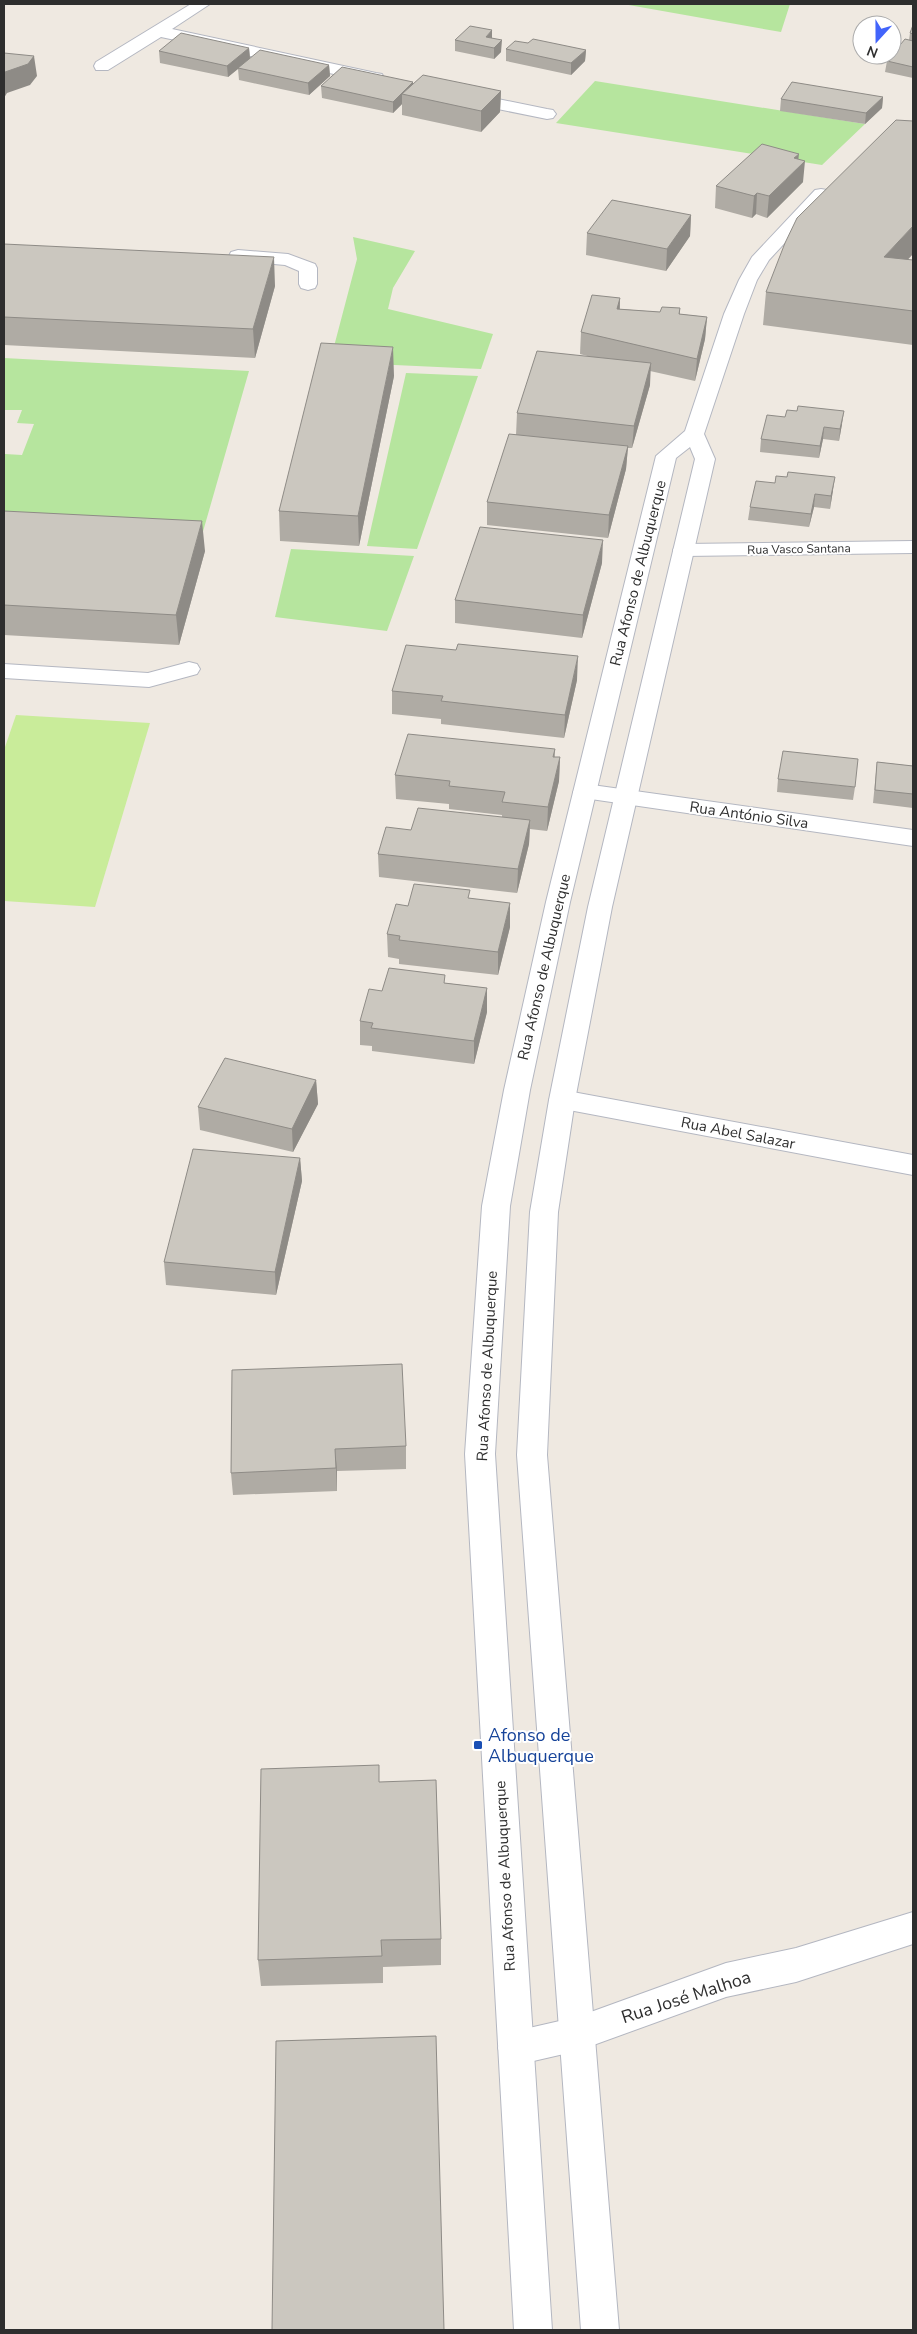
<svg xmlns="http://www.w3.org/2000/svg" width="917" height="2334" font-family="'Nunito Sans',sans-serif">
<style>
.green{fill:#b6e59e}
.pitch{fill:#c9ec9a}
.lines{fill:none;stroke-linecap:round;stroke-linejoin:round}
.lane-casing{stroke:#b4b7c1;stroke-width:2}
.street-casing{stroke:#b4b7c1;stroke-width:2}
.secondary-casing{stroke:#b4b7c1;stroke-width:2}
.lane{fill:#fff;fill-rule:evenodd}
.street{fill:#fff;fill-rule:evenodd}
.secondary{fill:#fff;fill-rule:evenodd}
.wall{fill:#afaba4}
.shaded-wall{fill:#8e8b86}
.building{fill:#cbc7bf;stroke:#8e8b86}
.transit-dot{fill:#1a4fb4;stroke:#fff;stroke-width:2}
.labels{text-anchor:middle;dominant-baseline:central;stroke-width:4;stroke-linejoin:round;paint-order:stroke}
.far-street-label{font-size:12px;fill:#2e2e2e;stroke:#fff}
.street-label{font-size:15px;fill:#2e2e2e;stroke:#fff}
.near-transit-label{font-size:18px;fill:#164399;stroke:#fff;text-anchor:start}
.near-street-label{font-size:18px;fill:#2e2e2e;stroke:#fff}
</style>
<rect width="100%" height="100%" fill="#efe9e1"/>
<path class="green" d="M 623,4 L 790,4 L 781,32 Z
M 595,81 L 865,124 L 822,165 L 556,123 Z
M 353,237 L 415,251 L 393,288 L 388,309 L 493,334 L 481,369 L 373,364 L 332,354 L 357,259 Z
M 4,358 L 249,371 L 202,535 L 4,524 L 4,458 L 5,454 L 22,455 L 34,424 L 17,423 L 22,410 L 4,410 Z
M 406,373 L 478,376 L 417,549 L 367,546 Z
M 291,549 L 414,556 L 387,631 L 275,617 Z"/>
<path class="pitch" d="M 16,715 L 150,723 L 95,907 L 4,901 L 4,750 Z"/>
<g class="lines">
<g class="lane-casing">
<path id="lane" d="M 238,250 L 288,254 L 315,264 L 317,268 L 317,284 L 315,288 L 308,290 L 301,288 L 299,284 L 299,271 L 285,265 L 231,260 L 229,256 L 231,252 Z
M 189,662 L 197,664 L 200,669 L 197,674 L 149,687 L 4,678 L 4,664 L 148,673 Z"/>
</g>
<g class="street-casing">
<path id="street" d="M 191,4 L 210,4 L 172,29 L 376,73 L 382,74 L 384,78 L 382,82 L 376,83 L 161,37 L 108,70 L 96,70 L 94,66 L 96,62 Z
M 464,92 L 547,109 L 553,110 L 556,114 L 553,118 L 547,119 L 458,101 L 455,97 L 458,93 Z
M 913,541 L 913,553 L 684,556 L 676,555 L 673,550 L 676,545 L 684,544 Z
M 585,784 L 913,830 L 913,846 L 577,797 L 573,792 L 577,787 Z
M 562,1090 L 913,1155 L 913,1175 L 553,1107 L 549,1100 L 553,1093 Z
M 913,1912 L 913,1944 L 796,1982 L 726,1997 L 577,2051 L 516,2065 L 503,2060 L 498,2048 L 503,2036 L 516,2031 L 577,2017 L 726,1963 L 796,1948 Z"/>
</g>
<g class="secondary-casing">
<path id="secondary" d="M 821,189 L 827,190 L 830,194 L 769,260 L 757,280 L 744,314 L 704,434 L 715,459 L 612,907 L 575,1100 L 558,1212 L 547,1455 L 619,2330 L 581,2330 L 517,1455 L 530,1212 L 549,1100 L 588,907 L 695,459 L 690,447 L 676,458 L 570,902 L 530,1090 L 510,1206 L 495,1454 L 552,2330 L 514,2330 L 465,1454 L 482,1206 L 504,1090 L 546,902 L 656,456 L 685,431 L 724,314 L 739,280 L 752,257 L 815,190 Z"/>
</g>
<use href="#lane" class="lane"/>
<use href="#street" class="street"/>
<use href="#secondary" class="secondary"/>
</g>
<path class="wall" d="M 913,25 L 913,78 L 885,72 L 887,61 L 909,40 L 910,33 Z
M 492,38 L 501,52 L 494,59 L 455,51 L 455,40 Z
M 528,43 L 586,50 L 585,61 L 571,75 L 506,61 L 506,49 Z
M 249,48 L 250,58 L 329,65 L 330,76 L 309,95 L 239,80 L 238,69 L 228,77 L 160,63 L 159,51 Z
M 413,84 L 501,91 L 500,112 L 481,132 L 402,115 L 402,104 L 393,113 L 322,98 L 321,86 Z
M 883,97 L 882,108 L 865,124 L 780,111 L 781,99 Z
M 798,159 L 803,182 L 767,218 L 756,214 L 752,218 L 715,208 L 716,186 Z
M 691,215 L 690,236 L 666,271 L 586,255 L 587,233 Z
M 4,244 L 275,286 L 255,358 L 4,345 Z
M 908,260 L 913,260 L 913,345 L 763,325 L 766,292 Z
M 620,298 L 620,309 L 660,312 L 680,308 L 680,314 L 707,317 L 705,339 L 695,381 L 650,371 L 650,385 L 632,448 L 628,448 L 626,469 L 608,538 L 487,525 L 487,502 L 516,435 L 517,413 L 591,357 L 580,354 L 581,332 Z
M 394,376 L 359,546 L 280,541 L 279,511 Z
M 842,424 L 839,441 L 823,439 L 819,458 L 760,452 L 761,439 Z
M 833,490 L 830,509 L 814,507 L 809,527 L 748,520 L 750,507 Z
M 4,511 L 205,551 L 179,645 L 4,635 Z
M 602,563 L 582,638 L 455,623 L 455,600 Z
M 577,680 L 564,738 L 441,724 L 441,719 L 392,714 L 392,691 Z
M 555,749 L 555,757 L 560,757 L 559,781 L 547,831 L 530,829 L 529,844 L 517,893 L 379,877 L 378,854 L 411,830 L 502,817 L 502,815 L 449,809 L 449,804 L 396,799 L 395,775 Z
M 877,762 L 913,766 L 913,808 L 873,803 Z
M 778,779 L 855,787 L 853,800 L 777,792 Z
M 470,898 L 510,927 L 498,975 L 399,964 L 399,959 L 388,957 L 387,934 L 408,906 Z
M 445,983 L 487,988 L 487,1012 L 474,1064 L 372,1051 L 372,1046 L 360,1045 L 360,1021 L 382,991 Z
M 316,1080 L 318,1104 L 293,1152 L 200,1130 L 198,1107 Z
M 300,1158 L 302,1181 L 276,1295 L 166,1285 L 164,1262 Z
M 232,1370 L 406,1446 L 406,1469 L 337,1471 L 337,1491 L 233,1495 L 231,1473 Z
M 379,1765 L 379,1782 L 441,1939 L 441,1965 L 383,1967 L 383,1983 L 261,1986 L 258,1960 Z"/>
<path class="shaded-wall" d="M 492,30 L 492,42 L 486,37 Z
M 502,40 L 501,52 L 494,59 L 494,48 Z
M 249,48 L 250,59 L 228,77 L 227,66 Z
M 586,50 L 585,61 L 571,75 L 571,63 Z
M 34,56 L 37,76 L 30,85 L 7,93 L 4,98 L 4,74 L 5,72 Z
M 329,65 L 330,76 L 309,95 L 308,83 Z
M 413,82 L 413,94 L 402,94 L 402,104 L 393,113 L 393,102 Z
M 501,91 L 500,112 L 481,132 L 481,111 Z
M 883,97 L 882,108 L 865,124 L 866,113 Z
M 799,154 L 797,169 L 805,161 L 803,182 L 767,218 L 769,196 L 794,158 Z
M 757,193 L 756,214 L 752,218 L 754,196 Z
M 691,215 L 690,236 L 666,271 L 667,249 Z
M 913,226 L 913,254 L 880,290 L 884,257 Z
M 274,257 L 275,286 L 255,358 L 253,329 Z
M 620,298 L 619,320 L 617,309 Z
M 707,317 L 705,339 L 695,381 L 697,359 Z
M 393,347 L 394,376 L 359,546 L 358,516 Z
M 651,363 L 650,385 L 632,448 L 634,426 Z
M 844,411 L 842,424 L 839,441 L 840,429 Z
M 824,427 L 823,439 L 819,458 L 820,446 Z
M 628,446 L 626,469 L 608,538 L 609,515 Z
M 835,477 L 833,490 L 830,509 L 831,496 Z
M 815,494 L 814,507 L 809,527 L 811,514 Z
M 202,521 L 205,551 L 179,645 L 176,615 Z
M 603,540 L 602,563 L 582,638 L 583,615 Z
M 578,656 L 577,680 L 564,738 L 565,715 Z
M 560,757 L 559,781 L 547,831 L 548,807 Z
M 530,820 L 529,844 L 517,893 L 518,869 Z
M 510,903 L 510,927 L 498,975 L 498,952 Z
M 487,988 L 487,1012 L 474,1064 L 474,1041 Z
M 316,1080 L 318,1104 L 293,1152 L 292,1129 Z
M 300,1158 L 302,1181 L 276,1295 L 275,1272 Z
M 335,1449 L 337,1471 L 337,1491 L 336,1468 Z"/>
<path class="building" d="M 913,25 L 913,34 L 910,33 Z
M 470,26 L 492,30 L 486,37 L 502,40 L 494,48 L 455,40 Z
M 181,33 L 249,48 L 227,66 L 159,51 Z
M 533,39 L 586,50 L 571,63 L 506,49 L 515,41 L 528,43 Z
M 905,39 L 913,41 L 913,67 L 887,61 Z
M 260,50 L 329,65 L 308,83 L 238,68 Z
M 4,53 L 34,56 L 28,64 L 5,72 L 4,74 Z
M 342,67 L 413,82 L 393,102 L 321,86 Z
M 423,75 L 501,91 L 481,111 L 402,94 Z
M 792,82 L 883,97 L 866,113 L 781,99 Z
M 896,120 L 913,121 L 913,226 L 884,257 L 913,260 L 913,311 L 766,292 L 785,243 L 797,218 Z
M 762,144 L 799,154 L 794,158 L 805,161 L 769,196 L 757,193 L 754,196 L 716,186 Z
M 612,200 L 691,215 L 667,249 L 587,233 Z
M 4,244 L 274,257 L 253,329 L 4,317 Z
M 592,295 L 620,298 L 617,309 L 660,312 L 662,307 L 680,308 L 679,314 L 707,317 L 697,359 L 581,332 Z
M 321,343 L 393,347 L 358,516 L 279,511 Z
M 537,351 L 651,363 L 634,426 L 517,413 Z
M 798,406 L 844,411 L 840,429 L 824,427 L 820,446 L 761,439 L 767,415 L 785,417 L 787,410 L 797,411 Z
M 509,434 L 628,446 L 609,515 L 487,502 Z
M 788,472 L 835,477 L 831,496 L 815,494 L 811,514 L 750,507 L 756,481 L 775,483 L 776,476 L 787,477 Z
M 4,511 L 202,521 L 176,615 L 4,605 Z
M 480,527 L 603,540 L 583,615 L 455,600 Z
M 458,644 L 578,656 L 565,715 L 441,701 L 443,696 L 392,691 L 406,645 L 456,650 Z
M 408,734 L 555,749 L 553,757 L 560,757 L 548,807 L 502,802 L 505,792 L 449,786 L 450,781 L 395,775 Z
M 783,751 L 858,759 L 855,787 L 778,779 Z
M 877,762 L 913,766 L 913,794 L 875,790 Z
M 418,808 L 530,820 L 518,869 L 378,854 L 386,827 L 411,830 Z
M 414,884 L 470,890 L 468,898 L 510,903 L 498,952 L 399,940 L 400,936 L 387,934 L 396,904 L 408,906 Z
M 389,968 L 445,975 L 444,983 L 487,988 L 474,1041 L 371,1028 L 373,1023 L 360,1021 L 369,989 L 382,991 Z
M 225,1058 L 316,1080 L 292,1129 L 198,1107 Z
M 193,1149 L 300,1158 L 275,1272 L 164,1262 Z
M 402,1364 L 406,1446 L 335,1449 L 336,1468 L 231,1473 L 232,1370 Z
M 379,1765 L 379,1782 L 436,1780 L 441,1939 L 381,1940 L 382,1956 L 258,1960 L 261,1769 Z
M 436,2036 L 444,2330 L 272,2330 L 276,2041 Z"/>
<rect class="transit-dot" x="473" y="1740" width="10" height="10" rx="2.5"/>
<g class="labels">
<g class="far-street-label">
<text transform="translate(799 549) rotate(-1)">Rua Vasco Santana</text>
</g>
<g class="street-label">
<text transform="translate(638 573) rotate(-76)">Rua Afonso de Albuquerque</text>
<text transform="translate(749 815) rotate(8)">Rua António Silva</text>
<text transform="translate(544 967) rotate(-77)">Rua Afonso de Albuquerque</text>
<text transform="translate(738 1133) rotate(11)">Rua Abel Salazar</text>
<text transform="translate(487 1366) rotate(-87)">Rua Afonso de Albuquerque</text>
<text transform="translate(505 1876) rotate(-93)">Rua Afonso de Albuquerque</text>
</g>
<g class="near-transit-label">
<text x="488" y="1735">Afonso de<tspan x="488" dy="21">Albuquerque</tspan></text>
</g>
<g class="near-street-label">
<text transform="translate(686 1997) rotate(-18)">Rua José Malhoa</text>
</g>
</g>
<rect width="917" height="2334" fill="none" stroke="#2e2e2e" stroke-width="10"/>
<g transform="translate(877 40) rotate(201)"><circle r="24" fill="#ffffff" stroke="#ababab"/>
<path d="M0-4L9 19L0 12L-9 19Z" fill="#4264fb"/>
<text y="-8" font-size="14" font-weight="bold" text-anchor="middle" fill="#2e2e2e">N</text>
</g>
</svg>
